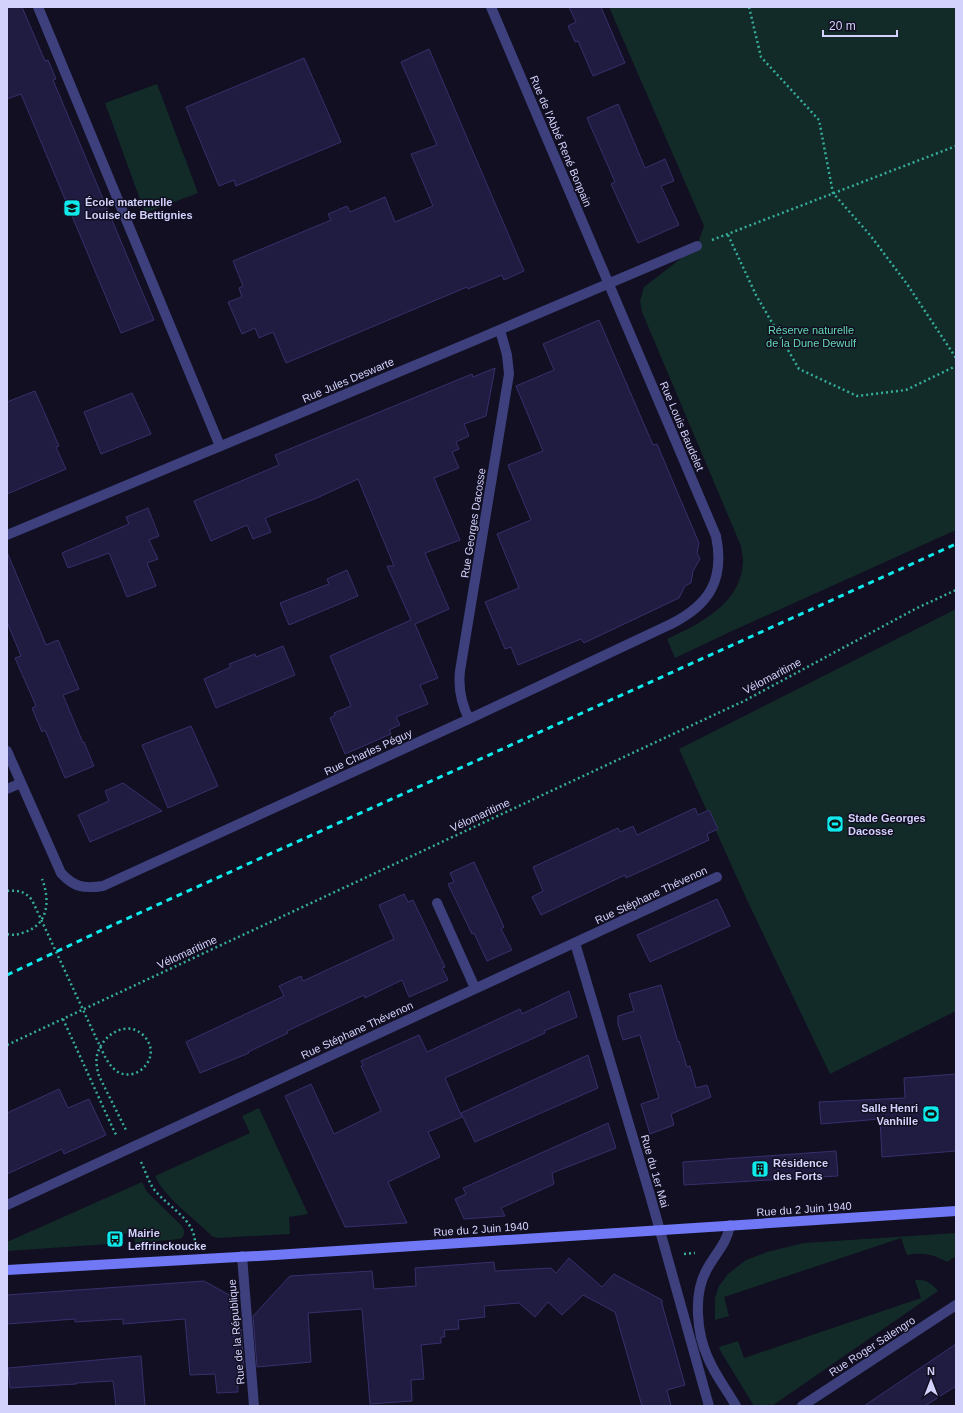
<svg xmlns="http://www.w3.org/2000/svg" width="963" height="1413" font-family="Helvetica,sans-serif">
<style>
.green{fill:#122b28}
.building{fill:#201c41;stroke:#36306c}
.lines{fill:none;stroke-linecap:round;stroke-linejoin:round}
.path{stroke:#36ac9b;stroke-width:2.5;stroke-dasharray:2 3;stroke-linecap:butt}
.service{stroke:#3d407d;stroke-width:10}
.minor{stroke:#3d407d;stroke-width:10}
.secondary{stroke:#7078f6;stroke-width:10}
.rail{stroke:#0fe9eb;stroke-width:3;stroke-dasharray:6 5;stroke-linecap:butt}
.labels{text-anchor:middle;dominant-baseline:central;stroke-width:3;stroke-linejoin:round;paint-order:stroke}
.street-label{font-size:11px;fill:#d3d2fc;stroke:#110f21}
.poi-label{font-size:11px;font-weight:bold;fill:#d3d2fc;stroke:#110f21;text-anchor:start}
.park-label{font-size:11px;fill:#63d7b0;stroke:#110f21}
</style>
<rect width="100%" height="100%" fill="#110f21"/>
<path class="green" d="M 609,7 L 956,7 L 956,530 L 732,631 L 675,658 L 667,639 C 700,624 742,603 743,561 C 743,556 741,551 741,546 L 642,312 L 640,301 L 644,287 L 697,246 L 704,226 Z
M 157,84 L 198,193 L 145,213 L 105,103 Z
M 956,609 L 956,1011 L 830,1074 L 747,900 L 679,749 Z
M 259,1108 L 308,1214 L 289,1217 L 290,1234 L 217,1238 L 212,1236 C 196,1220 163,1196 155,1176 L 250,1133 L 242,1116 Z
M 142,1182 L 147,1192 L 181,1225 C 185,1230 186,1236 180,1239 L 135,1243 L 134,1233 L 109,1235 L 109,1244 L 7,1251 L 7,1242 Z
M 956,1233 L 956,1256 L 947,1262 C 934,1254 922,1252 907,1255 L 901,1238 L 724,1297 L 729,1316 L 715,1320 L 715,1298 L 719,1286 L 728,1274 L 746,1260 L 767,1252 L 804,1243 Z
M 915,1280 C 925,1279 933,1284 938,1291 L 772,1406 L 769,1404 L 766,1406 L 754,1406 L 721,1352 L 719,1347 L 738,1341 L 744,1358 L 921,1298 Z"/>
<path class="building" d="M 7,7 L 22,7 L 45,61 L 48,60 L 56,79 L 53,80 L 154,320 L 121,333 L 21,94 L 7,99 Z
M 569,7 L 601,7 L 625,63 L 593,76 L 578,41 L 575,42 L 568,26 L 576,22 Z
M 429,49 L 524,271 L 504,280 L 502,275 L 468,289 L 467,287 L 286,363 L 273,332 L 259,338 L 255,328 L 242,334 L 228,302 L 242,297 L 239,288 L 243,286 L 233,261 L 331,220 L 328,214 L 347,206 L 350,212 L 385,197 L 395,222 L 433,206 L 411,154 L 437,145 L 401,62 Z
M 304,58 L 341,142 L 236,186 L 234,180 L 219,186 L 186,107 Z
M 618,104 L 645,168 L 665,159 L 674,181 L 661,186 L 679,225 L 638,243 L 611,184 L 615,182 L 587,118 Z
M 599,320 L 653,445 L 657,444 L 676,489 L 699,543 L 697,553 L 700,559 L 693,571 L 691,583 L 685,586 L 679,598 L 584,643 L 581,639 L 518,665 L 511,647 L 505,649 L 485,602 L 519,588 L 497,534 L 531,520 L 508,465 L 543,451 L 516,386 L 554,370 L 543,344 Z
M 495,368 L 486,416 L 464,424 L 469,436 L 456,442 L 459,449 L 452,452 L 459,468 L 434,478 L 460,540 L 425,553 L 449,609 L 415,624 L 438,678 L 420,685 L 428,704 L 396,717 L 400,725 L 389,730 L 391,734 L 345,754 L 330,718 L 335,715 L 334,713 L 351,706 L 330,656 L 411,620 L 387,566 L 394,566 L 358,479 L 317,498 L 265,518 L 271,532 L 253,539 L 247,525 L 211,541 L 194,501 L 279,465 L 275,455 L 472,374 L 473,377 Z
M 35,391 L 59,446 L 56,447 L 66,469 L 7,494 L 7,402 Z
M 132,393 L 151,434 L 101,454 L 84,412 Z
M 148,508 L 159,536 L 149,540 L 158,559 L 147,563 L 156,586 L 127,597 L 109,553 L 68,568 L 62,553 L 129,524 L 126,517 Z
M 7,552 L 46,645 L 58,640 L 79,689 L 63,695 L 83,743 L 84,742 L 94,766 L 65,778 L 45,730 L 42,732 L 32,708 L 36,706 L 15,658 L 21,656 L 7,622 Z
M 347,570 L 358,596 L 289,625 L 280,603 L 329,584 L 327,579 Z
M 283,646 L 295,675 L 216,708 L 204,679 L 231,667 L 229,664 L 255,654 L 256,657 Z
M 191,726 L 218,786 L 168,808 L 142,745 Z
M 123,783 L 162,811 L 90,842 L 78,815 L 109,801 L 105,791 Z
M 695,808 L 698,815 L 709,810 L 718,829 L 707,834 L 709,840 L 626,878 L 625,875 L 541,915 L 532,897 L 543,891 L 533,867 L 618,828 L 620,832 L 633,826 L 637,835 Z
M 474,862 L 504,927 L 501,929 L 512,950 L 487,961 L 474,933 L 472,934 L 448,884 L 454,882 L 450,873 Z
M 404,894 L 408,902 L 413,900 L 445,967 L 442,968 L 448,980 L 409,997 L 402,980 L 365,998 L 364,995 L 287,1031 L 288,1033 L 248,1052 L 249,1053 L 200,1073 L 186,1042 L 284,996 L 279,986 L 301,976 L 303,981 L 394,939 L 379,905 Z
M 717,899 L 730,926 L 650,962 L 637,935 Z
M 661,985 L 678,1042 L 679,1041 L 687,1067 L 690,1066 L 696,1088 L 707,1085 L 711,1097 L 671,1114 L 674,1125 L 650,1134 L 641,1104 L 659,1098 L 640,1035 L 623,1040 L 618,1024 L 618,1016 L 634,1011 L 629,994 Z
M 569,991 L 577,1017 L 544,1031 L 545,1033 L 445,1078 L 462,1117 L 428,1132 L 440,1157 L 388,1182 L 407,1223 L 345,1227 L 285,1096 L 311,1084 L 334,1134 L 381,1111 L 361,1066 L 363,1065 L 361,1061 L 419,1035 L 427,1052 L 520,1009 L 522,1014 Z
M 588,1055 L 598,1088 L 475,1142 L 461,1113 Z
M 956,1074 L 956,1151 L 882,1157 L 880,1119 L 821,1124 L 819,1102 L 905,1098 L 904,1078 Z
M 59,1089 L 68,1108 L 89,1099 L 106,1135 L 64,1154 L 62,1149 L 7,1174 L 7,1113 Z
M 608,1123 L 616,1148 L 552,1173 L 554,1184 L 501,1208 L 505,1216 L 464,1219 L 455,1199 L 466,1194 L 463,1188 Z
M 836,1151 L 838,1176 L 684,1185 L 683,1162 Z
M 569,1258 L 602,1287 L 614,1274 L 662,1300 L 662,1304 L 685,1385 L 667,1390 L 671,1406 L 642,1406 L 615,1312 L 583,1295 L 562,1315 L 548,1302 L 535,1317 L 519,1303 L 484,1306 L 485,1317 L 458,1320 L 459,1329 L 444,1330 L 445,1337 L 441,1337 L 441,1343 L 421,1345 L 424,1379 L 411,1380 L 412,1401 L 370,1404 L 362,1309 L 308,1313 L 311,1362 L 257,1367 L 253,1316 L 290,1276 L 372,1271 L 374,1289 L 416,1286 L 415,1268 L 494,1262 L 495,1271 L 551,1268 L 556,1273 Z
M 204,1281 L 231,1296 L 234,1337 L 241,1329 L 244,1368 L 237,1369 L 238,1392 L 217,1393 L 215,1374 L 190,1375 L 185,1319 L 123,1324 L 123,1319 L 75,1322 L 75,1319 L 7,1324 L 7,1295 Z
M 956,1344 L 956,1386 L 925,1406 L 864,1406 Z
M 141,1356 L 145,1406 L 116,1406 L 113,1381 L 76,1383 L 76,1384 L 10,1388 L 8,1368 Z"/>
<g class="lines">
<path class="path" d="M 749,7 L 761,57 L 819,120 L 833,193 L 870,235 L 907,284 L 956,358
M 728,235 L 756,295 L 799,369 L 857,396 L 906,390 L 956,366
M 712,240 L 956,146
M 7,891 C 17,890 25,891 32,900 L 98,1042 C 102,1050 106,1061 113,1068 C 132,1088 165,1058 144,1036 C 128,1019 104,1034 98,1052 C 95,1060 97,1069 99,1076 L 126,1130
M 7,934 C 14,936 19,934 25,932 C 49,924 50,899 42,879
M 63,1019 L 115,1133 L 117,1135
M 7,1045 L 746,700 L 917,608 L 956,590
M 141,1162 C 145,1170 148,1180 153,1188 C 166,1206 194,1218 195,1242
M 684,1254 L 695,1253"/>
<path class="service" d="M 38,7 L 220,446"/>
<path class="minor" d="M 7,535 L 478,339 L 697,246
M 469,719 C 461,703 458,689 460,671 L 509,374 L 507,355 L 500,330
M 7,751 L 61,873 C 74,887 83,889 103,886 L 469,719 L 671,624 C 709,605 725,580 716,536 L 491,7
M 7,789 L 21,783
M 437,903 L 475,988
M 575,943 L 650,1195 L 709,1406
M 7,1205 L 717,877
M 730,1225 C 727,1244 714,1255 706,1271 C 693,1295 697,1334 708,1358 C 715,1375 727,1390 736,1406
M 242,1256 L 254,1406
M 802,1406 L 956,1305"/>
<path class="secondary" d="M 7,1270 L 275,1255 L 956,1211"/>
<path class="rail" d="M 7,975 L 115,924 L 956,544"/>
</g>
<defs>
<g id="school-square" transform="scale(0.9)"><rect x="-9" y="-9" width="18" height="18" rx="4" fill="#0fe9eb" stroke="#110f21"/><path d="M0-5L7-2L0 1L-7-2ZM-4 1L0 2.5L4 1V4Q0 6-4 4Z" fill="#111"/></g>
<g id="stadium-square" transform="scale(0.9)"><rect x="-9" y="-9" width="18" height="18" rx="4" fill="#0fe9eb" stroke="#110f21"/><path d="M0-5a6.5 5 0 1 0 0 10a6.5 5 0 1 0 0-10ZM-3.5-1.8h7v3.6h-7Z" fill="#111"/></g>
<g id="building-square" transform="scale(0.9)"><rect x="-9" y="-9" width="18" height="18" rx="4" fill="#0fe9eb" stroke="#110f21"/><path d="M-4-6H4V6H1V3H-1V6H-4ZM-2.5-4.3h1.7v1.8h-1.7ZM.8-4.3h1.7v1.8H.8ZM-2.5-1h1.7V.8h-1.7ZM.8-1h1.7V.8H.8Z" fill="#111"/></g>
<g id="bus-square" transform="scale(0.9)"><rect x="-9" y="-9" width="18" height="18" rx="4" fill="#0fe9eb" stroke="#110f21"/><path d="M-5-6H5V4H4V6H2V4H-2V6H-4V4H-5ZM-3.5-4V0h7V-4ZM-3.5 1.2v1.5H-2V1.2ZM2 1.2v1.5H3.5V1.2Z" fill="#111"/></g>
</defs>
<g fill-rule="evenodd">
<use href="#school-square" x="72" y="208"/>
<use href="#stadium-square" x="835" y="824"/>
<use href="#stadium-square" x="931" y="1114"/>
<use href="#building-square" x="760" y="1169"/>
<use href="#bus-square" x="115" y="1239"/>
</g>
<g class="labels">
<g class="street-label">
<text transform="translate(561 141) rotate(67)">Rue de l'Abbé René Bonpain</text>
<text transform="translate(348 380) rotate(-23)">Rue Jules Deswarte</text>
<text transform="translate(682 426) rotate(67)">Rue Louis Baudelet</text>
<text transform="translate(473 523) rotate(-81)">Rue Georges Dacosse</text>
<text transform="translate(772 676) rotate(-28)">Vélomaritime</text>
<text transform="translate(368 752) rotate(-25)">Rue Charles Péguy</text>
<text transform="translate(480 815) rotate(-25)">Vélomaritime</text>
<text transform="translate(651 895) rotate(-25)">Rue Stéphane Thévenon</text>
<text transform="translate(187 952) rotate(-25)">Vélomaritime</text>
<text transform="translate(357 1030) rotate(-25)">Rue Stéphane Thévenon</text>
<text transform="translate(655 1171) rotate(74)">Rue du 1er Mai</text>
<text transform="translate(804 1209) rotate(-4)">Rue du 2 Juin 1940</text>
<text transform="translate(481 1229) rotate(-4)">Rue du 2 Juin 1940</text>
<text transform="translate(236 1332) rotate(-95)">Rue de la République</text>
<text transform="translate(872 1346) rotate(-33)">Rue Roger Salengro</text>
</g>
<g class="poi-label">
<text x="85" y="202">École maternelle<tspan x="85" dy="13">Louise de Bettignies</tspan></text>
<text x="848" y="818">Stade Georges<tspan x="848" dy="13">Dacosse</tspan></text>
<text x="918" y="1108" text-anchor="end">Salle Henri<tspan x="918" dy="13">Vanhille</tspan></text>
<text x="773" y="1163">Résidence<tspan x="773" dy="13">des Forts</tspan></text>
<text x="128" y="1233">Mairie<tspan x="128" dy="13">Leffrinckoucke</tspan></text>
</g>
<g class="park-label">
<text x="811" y="330">Réserve naturelle<tspan x="811" dy="13">de la Dune Dewulf</tspan></text>
</g>
</g>
<rect width="963" height="1413" fill="none" stroke="#d3d2fc" stroke-width="16"/>
<g transform="translate(931 1381)" stroke="#110f21" stroke-width="3" paint-order="stroke">
<path d="M0-3L7 15L0 10L-7 15Z" fill="#d3d2fc"/>
<text y="-6" font-size="11" font-weight="bold" text-anchor="middle" fill="#d3d2fc">N</text>
</g>
<path d="M823 30v6h74v-6" fill="none" stroke="#d3d2fc" stroke-width="2"/>
<text x="829" y="30" font-size="12" fill="#d3d2fc" stroke="#110f21" stroke-width="3" paint-order="stroke">20 m</text>
</svg>
